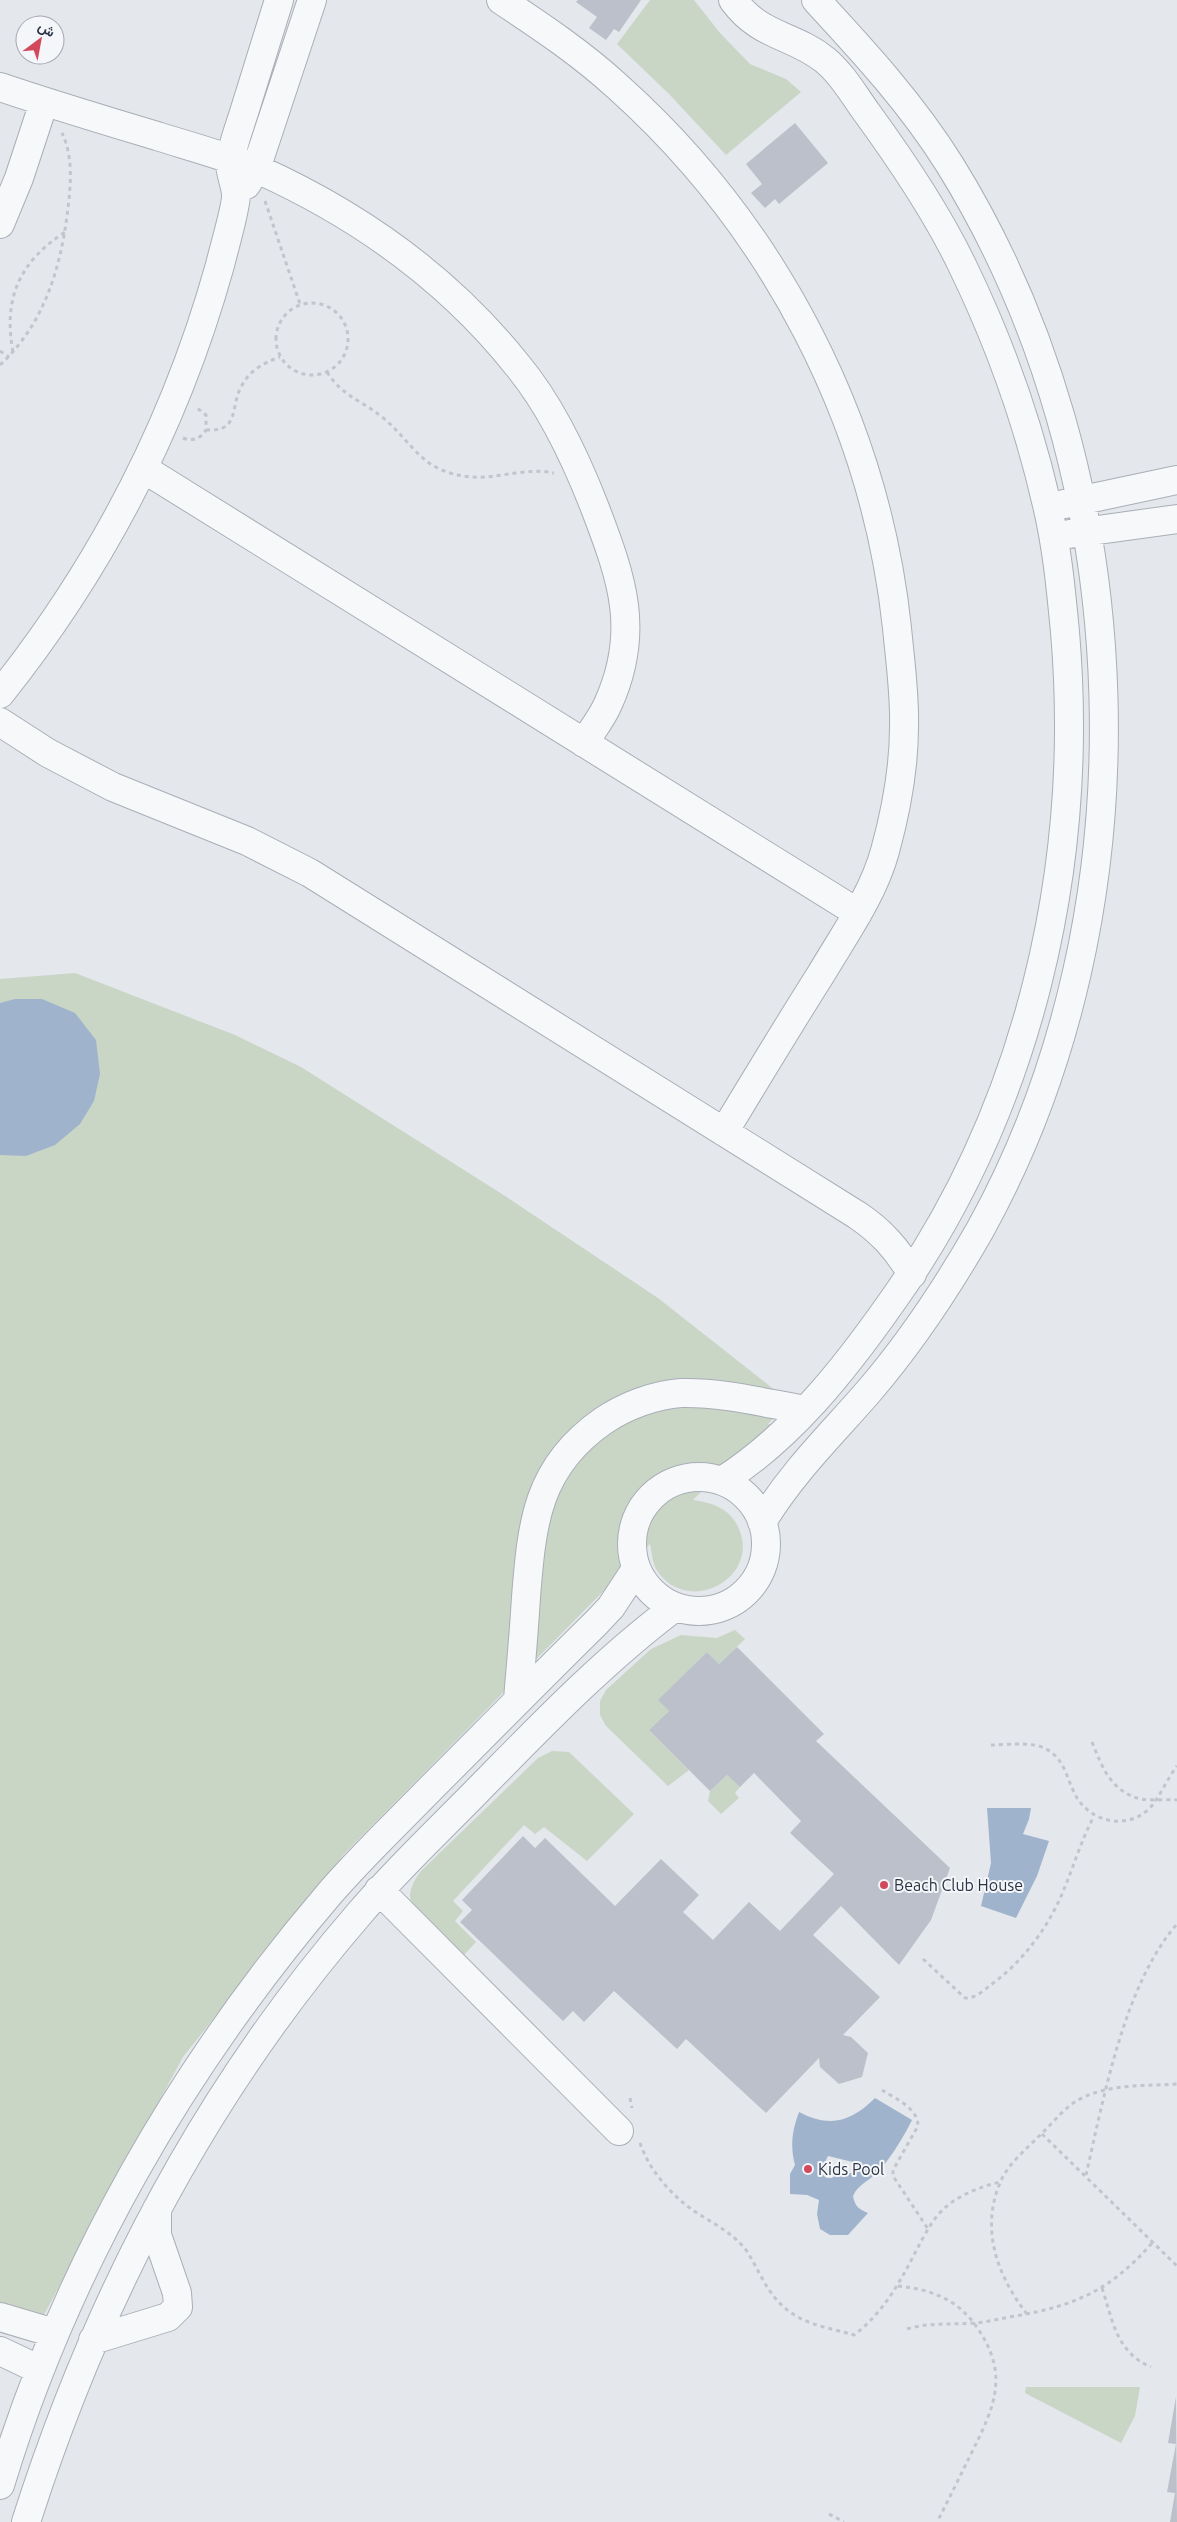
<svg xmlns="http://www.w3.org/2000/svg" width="1177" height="2522" font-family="Ubuntu,Vazirmatn,sans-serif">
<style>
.green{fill:#c9d6c5}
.water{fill:#9fb4cc;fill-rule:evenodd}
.building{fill:#bbc0ca}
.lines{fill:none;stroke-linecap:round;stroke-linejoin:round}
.minor-casing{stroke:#a9aeb7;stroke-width:30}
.path{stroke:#c2c5cb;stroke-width:3;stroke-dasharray:4 4;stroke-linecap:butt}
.minor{stroke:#f7f8fa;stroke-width:28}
.poi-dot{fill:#d1495b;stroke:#f4f6f9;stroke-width:2}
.labels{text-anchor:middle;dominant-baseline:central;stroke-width:4;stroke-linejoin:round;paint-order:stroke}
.poi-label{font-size:16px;fill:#2b3445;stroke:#f4f6f9;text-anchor:start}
</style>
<rect width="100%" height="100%" fill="#e4e7ec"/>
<path class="green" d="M 650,0 L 694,0 L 720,33 L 750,64 L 786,79 L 801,92 L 726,155 L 669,94 L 617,44 Z
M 75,973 L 235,1035 L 301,1067 L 502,1194 L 658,1298 L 790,1402 L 768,1424 L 778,1425 L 740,1453 L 693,1500 C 713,1503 730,1508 739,1529 C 760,1578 689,1616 658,1572 C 652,1564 652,1553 650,1544 L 345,1853 L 183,2057 L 39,2324 L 0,2317 L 0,979 Z
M 735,1630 L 745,1639 L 719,1664 L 707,1652 L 659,1700 L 669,1711 L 649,1730 L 689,1770 L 668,1786 L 606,1726 L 600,1715 L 600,1701 L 606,1690 L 651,1649 L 681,1635 L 717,1638 Z
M 552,1751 L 569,1752 L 634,1814 L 587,1861 L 544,1827 L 535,1834 L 524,1825 L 453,1901 L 463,1911 L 455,1921 L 476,1942 L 462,1957 C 450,1945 410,1912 410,1896 C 410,1887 416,1878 421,1871 L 538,1758 Z
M 727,1775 L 740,1787 L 735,1793 L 739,1798 L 721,1814 L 708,1801 L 710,1791 Z
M 1026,2387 L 1140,2387 L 1135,2416 L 1121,2443 L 1025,2393 Z"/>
<path class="water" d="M 15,999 L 42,999 L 75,1013 L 96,1040 L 100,1074 L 94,1101 L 80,1124 L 55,1145 L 26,1156 L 0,1155 L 0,1003 Z
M 987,1808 L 1031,1808 L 1029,1819 L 1023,1834 L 1049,1841 L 1037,1876 L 1016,1918 L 981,1906 L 991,1863 Z
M 875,2098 L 912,2120 C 903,2138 893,2154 880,2170 C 871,2180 858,2184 853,2196 C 855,2206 858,2209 868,2213 L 848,2235 L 830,2235 L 820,2229 L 817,2214 L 819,2200 L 807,2195 L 790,2194 L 790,2174 L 795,2165 C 790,2146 792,2131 799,2112 C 830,2128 851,2122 875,2098 ZM 828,2156 L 857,2163 L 853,2173 L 838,2173 L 832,2178 L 827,2178 L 822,2174 L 823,2166 Z"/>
<path class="building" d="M 578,0 L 641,0 L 619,32 L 614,29 L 606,40 L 589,28 L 597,17 L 576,2 Z
M 795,123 L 828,163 L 779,204 L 775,199 L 765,208 L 751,193 L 762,184 L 746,164 Z
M 737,1647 L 824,1734 L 816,1741 L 950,1868 L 931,1920 L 899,1965 L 841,1906 L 813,1935 L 880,1997 L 843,2035 L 851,2037 L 868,2053 L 862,2077 L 839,2084 L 820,2067 L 819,2058 L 766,2113 L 686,2039 L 677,2049 L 614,1991 L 584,2022 L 573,2011 L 563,2021 L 460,1922 L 472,1910 L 462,1900 L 523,1836 L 535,1848 L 545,1838 L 615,1906 L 661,1859 L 699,1895 L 683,1912 L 713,1940 L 749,1902 L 780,1931 L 834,1874 L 790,1833 L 801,1821 L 754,1773 L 740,1787 L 727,1775 L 710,1791 L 649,1730 L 669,1711 L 658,1700 L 707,1652 L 719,1664 Z
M 1176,2397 L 1177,2522 L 1170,2522 L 1175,2493 L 1167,2492 L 1176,2444 L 1168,2443 Z"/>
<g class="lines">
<g class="minor-casing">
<path id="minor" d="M 501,0 C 542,27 582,54 618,87 C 773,226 875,420 897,628 C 900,660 905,694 904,727 C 904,769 896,811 885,851 C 873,895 844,935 821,974 C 788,1026 756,1079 724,1132
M 0,87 C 53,105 107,121 160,137 C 192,147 226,156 257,169 C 357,214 449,279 518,366 C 552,407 576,459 595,508 C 622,579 641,631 608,704 C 602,718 592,730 584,743
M 246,185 L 256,169 L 312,0
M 0,224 L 19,178 L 44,102
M 144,469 L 858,913
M 1064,504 L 1177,480
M 1069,534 L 1177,519
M 0,694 C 102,566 176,423 220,265 C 223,252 237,205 236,194 C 235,182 228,170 231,157 C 234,140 241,123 246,106 C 257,71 268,35 279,0
M 0,722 L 48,753 L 113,787 L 247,841 L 310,873 L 857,1215 C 881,1231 897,1249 912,1274
M632 1544a67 67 0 1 1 134 0a67 67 0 1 1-134 0Z
M 722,1481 C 791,1437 844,1370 891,1303 C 1029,1110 1085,867 1065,632 C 1061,590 1057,547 1047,505 C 1028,422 999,341 962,265 C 936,211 902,161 867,113 C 854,95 842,74 825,60 C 793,34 761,38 733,0
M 762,1522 C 793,1471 831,1435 869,1391 C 911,1342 948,1286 980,1230 C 1157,910 1142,475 950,165 C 912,104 864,52 816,0
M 518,1699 C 521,1665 524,1631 526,1597 C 532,1522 537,1467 603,1421 C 625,1406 654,1395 681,1393 C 723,1392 764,1403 805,1410
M 379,1890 L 619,2131
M 0,2317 L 54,2333
M 93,2340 L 168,2317 L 178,2307 L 177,2293 L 157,2235 L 157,2209
M 0,2351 L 40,2370
M 0,2485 C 66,2267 182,2066 330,1893 C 361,1857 396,1824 430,1789 C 485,1734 540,1678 596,1623 L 611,1607 L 636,1569
M 26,2522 C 97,2299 206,2091 359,1914 C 396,1870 438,1831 478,1790 C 541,1726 603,1661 675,1607"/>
</g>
<path class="path" d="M 265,201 L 300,304
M276 339a36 36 0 1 1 72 0a36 36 0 1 1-72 0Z
M 0,351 L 9,357
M 13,352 C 3,299 19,262 65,232
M 0,365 C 45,323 61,267 68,208 C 71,183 73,156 62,133
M 327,372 C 342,396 361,400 382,417 C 415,444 420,472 471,477 C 498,479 526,467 554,473
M 206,430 C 240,432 230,408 241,387 C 249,371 263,363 280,357
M 183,438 C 193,442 201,438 206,430 L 206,415 L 197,408
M 1092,1742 C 1102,1767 1111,1792 1141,1799 C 1152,1801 1166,1799 1177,1800
M 991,1745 C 1010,1745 1035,1740 1051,1752 C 1066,1763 1068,1783 1077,1798 C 1093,1823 1128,1830 1150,1808 C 1161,1795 1167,1779 1177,1766
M 923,1959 L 965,1998 C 975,1999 984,1990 992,1984 C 1022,1962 1047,1929 1062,1894 C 1073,1868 1081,1841 1094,1816
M 882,2090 C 896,2099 918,2108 918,2126 L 893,2170 L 893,2176 L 928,2229
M 630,2098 L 632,2108
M 1042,2134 L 1177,2266
M 640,2143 C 649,2170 671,2195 694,2211 C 712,2223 732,2232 746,2250 C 762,2274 767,2297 793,2314 C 811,2326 834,2329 854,2335 C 884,2312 900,2282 917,2249 C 923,2238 929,2226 937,2216 C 953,2197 976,2188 1000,2182
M 1086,2175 C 1104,2097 1124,1985 1177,1924
M 898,2286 C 930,2289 957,2299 976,2326 C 1010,2374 995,2406 971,2454 C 960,2476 949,2499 937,2522
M 1102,2288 C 1113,2321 1116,2352 1151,2367
M 1027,2314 C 998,2277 980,2230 1000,2183 C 1008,2163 1027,2149 1041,2134 C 1055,2121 1066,2105 1084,2097 C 1112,2084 1146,2086 1177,2084
M 907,2329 C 930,2322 951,2325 975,2323 C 988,2322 1002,2318 1016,2316 C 1077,2305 1111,2290 1153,2242
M 829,2514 L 844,2522"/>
<use href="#minor" class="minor"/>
</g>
<g class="poi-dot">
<circle cx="884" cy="1885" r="5"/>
<circle cx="808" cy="2169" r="5"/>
</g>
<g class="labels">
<g class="poi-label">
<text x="894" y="1885">Beach Club House</text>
<text x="818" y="2169">Kids Pool</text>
</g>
</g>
<g transform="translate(40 40) rotate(32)"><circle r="24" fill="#f4f6f9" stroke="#a4a8b1"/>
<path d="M0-4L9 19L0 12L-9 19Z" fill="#d1495b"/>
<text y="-8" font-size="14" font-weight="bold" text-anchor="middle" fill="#2b3445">ش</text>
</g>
</svg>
